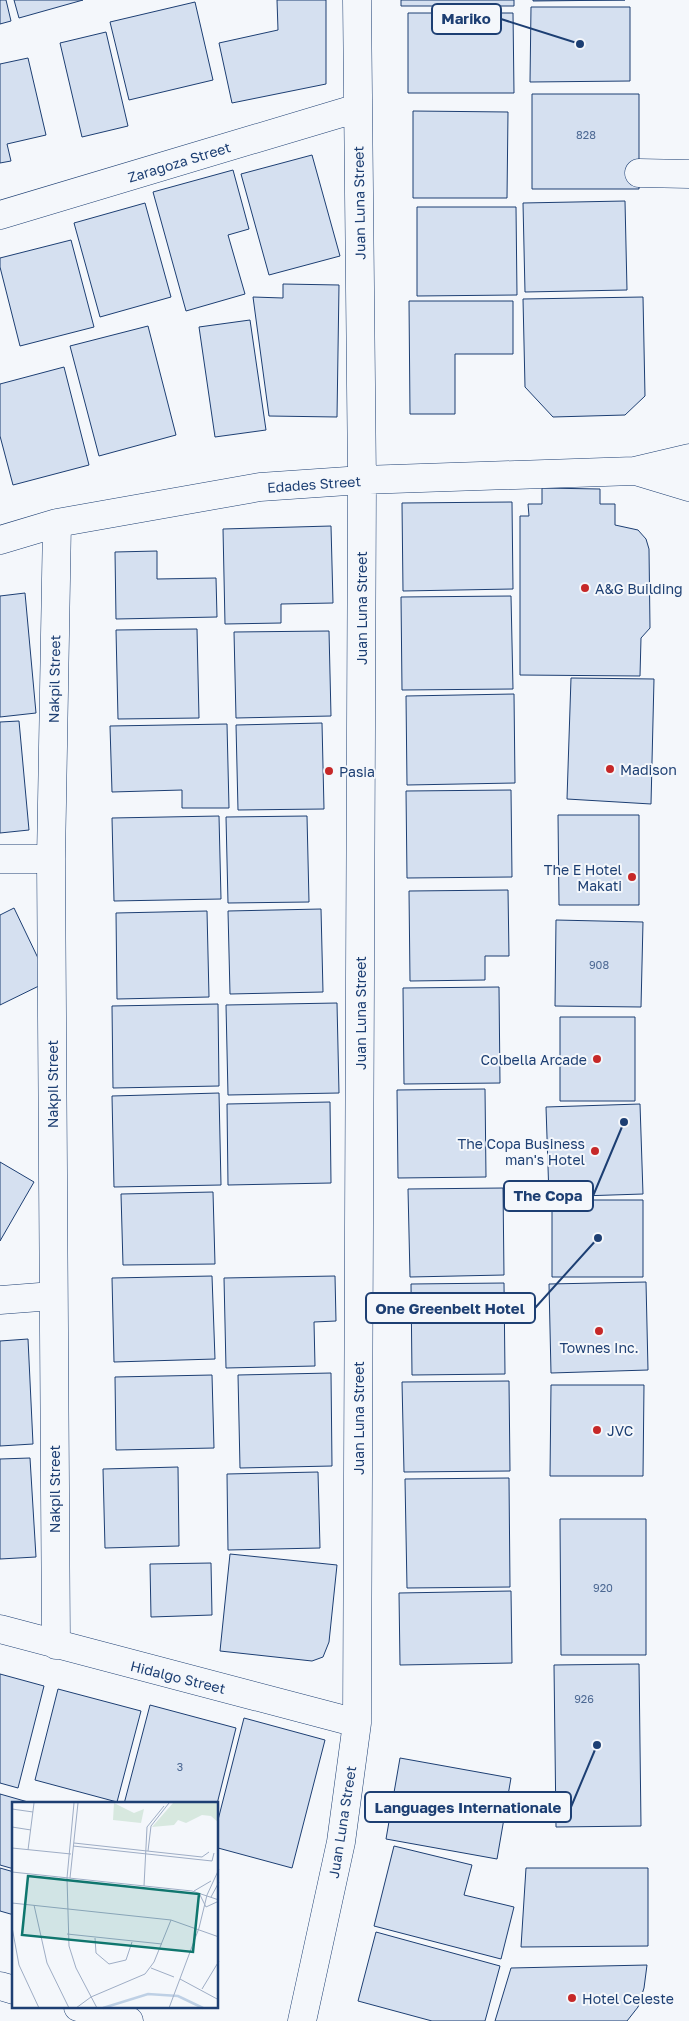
<svg xmlns="http://www.w3.org/2000/svg" width="689" height="2021" font-family="'Golos Text',sans-serif">
<style>
.building{fill:#d5e0f0;stroke:#1d3f73}
.lines{fill:none;stroke-linecap:round;stroke-linejoin:round}
.minor-casing{stroke:#1d3f73;stroke-width:29}
.minor{stroke:#f4f7fb;stroke-width:28}
.poi-dot{fill:#c62828;stroke:#f4f7fb;stroke-width:2}
.labels{text-anchor:middle;dominant-baseline:central;stroke-width:4;stroke-linejoin:round;paint-order:stroke}
.number-label{font-size:11px;fill:#4b6792}
.street-label{font-size:14px;fill:#1d3f73;stroke:#f4f7fb}
.poi-label{font-size:14px;fill:#1d3f73;stroke:#f4f7fb;text-anchor:start}
.inset-river{fill:none;stroke:#bed0e5;stroke-width:2.5}
.inset-road{fill:none;stroke:#9eadc5;stroke-width:1}
.view{fill:#0f766e;fill-opacity:0.15;stroke:#0f766e;stroke-width:2.5}
.inset-edge{fill:none;stroke:#1d3f73;stroke-width:2.5}
.leader{fill:none;stroke:#1d3f73;stroke-width:2}
.callout-dot{fill:#1d3f73;stroke:#f4f7fb;stroke-width:2}
.callout{fill:#f4f7fb;stroke:#1d3f73;stroke-width:2}
.callout-label{font-size:15px;text-anchor:middle;font-weight:bold;fill:#1d3f73}
</style>
<rect width="100%" height="100%" fill="#f4f7fb"/>
<path class="building" d="M 0,0 L 6,0 L 11,21 L 0,24 Z
M 14,0 L 83,0 L 19,18 Z
M 277,0 L 326,0 L 326,84 L 232,103 L 219,43 L 278,30 Z
M 401,0 L 514,0 L 514,6 L 401,6 Z
M 533,0 L 625,0 L 533,1 Z
M 195,2 L 213,80 L 129,100 L 110,22 Z
M 531,7 L 630,7 L 630,81 L 530,82 Z
M 408,13 L 513,13 L 514,93 L 408,93 Z
M 106,32 L 128,126 L 82,137 L 60,43 Z
M 28,58 L 46,135 L 7,144 L 11,161 L 0,163 L 0,64 Z
M 532,94 L 639,94 L 639,189 L 532,189 Z
M 413,111 L 508,112 L 507,198 L 413,198 Z
M 312,155 L 340,256 L 269,275 L 241,174 Z
M 233,170 L 249,229 L 228,235 L 245,294 L 186,311 L 153,192 Z
M 625,201 L 627,290 L 525,292 L 523,203 Z
M 145,203 L 171,297 L 100,317 L 74,223 Z
M 417,207 L 516,207 L 517,295 L 417,296 Z
M 71,240 L 94,327 L 20,346 L 0,267 L 0,258 Z
M 283,284 L 339,285 L 337,417 L 269,416 L 253,297 L 283,298 Z
M 643,297 L 645,396 L 625,415 L 553,417 L 525,387 L 523,299 Z
M 409,301 L 513,301 L 513,354 L 455,354 L 455,414 L 410,414 Z
M 250,320 L 266,430 L 215,437 L 199,327 Z
M 148,326 L 176,435 L 99,456 L 70,346 Z
M 64,367 L 89,465 L 13,485 L 0,436 L 0,384 Z
M 542,488 L 600,489 L 600,504 L 615,504 L 615,525 L 638,530 L 646,539 L 649,549 L 650,628 L 641,638 L 640,676 L 520,675 L 520,516 L 529,516 L 528,504 L 542,504 Z
M 512,502 L 513,589 L 403,591 L 402,503 Z
M 331,526 L 333,603 L 281,604 L 281,623 L 225,624 L 223,529 Z
M 157,551 L 157,579 L 216,578 L 217,617 L 116,619 L 115,552 Z
M 25,593 L 36,713 L 0,717 L 0,596 Z
M 511,596 L 513,689 L 402,690 L 401,597 Z
M 197,629 L 199,718 L 118,719 L 116,630 Z
M 329,631 L 331,716 L 236,718 L 234,632 Z
M 571,678 L 654,679 L 651,804 L 567,799 Z
M 514,694 L 515,783 L 407,785 L 406,696 Z
M 19,721 L 29,830 L 0,833 L 0,722 Z
M 322,723 L 324,809 L 238,810 L 236,725 Z
M 227,724 L 229,808 L 182,808 L 182,790 L 112,792 L 110,726 Z
M 511,790 L 512,877 L 407,878 L 406,791 Z
M 558,815 L 639,815 L 639,905 L 559,905 Z
M 219,816 L 221,899 L 114,901 L 112,818 Z
M 307,816 L 309,902 L 228,903 L 226,817 Z
M 508,890 L 509,956 L 485,956 L 485,980 L 410,981 L 409,891 Z
M 14,908 L 49,981 L 0,1005 L 0,915 Z
M 321,909 L 323,992 L 230,994 L 228,911 Z
M 207,911 L 209,997 L 117,999 L 116,913 Z
M 556,920 L 643,922 L 641,1007 L 555,1006 Z
M 499,987 L 500,1083 L 404,1084 L 403,988 Z
M 337,1003 L 339,1093 L 228,1095 L 226,1005 Z
M 218,1004 L 219,1086 L 113,1088 L 112,1006 Z
M 560,1017 L 635,1017 L 635,1101 L 560,1101 Z
M 485,1089 L 486,1177 L 398,1178 L 397,1090 Z
M 219,1093 L 221,1185 L 114,1187 L 112,1096 Z
M 330,1102 L 331,1183 L 228,1185 L 227,1104 Z
M 640,1104 L 643,1194 L 549,1197 L 546,1107 Z
M 0,1162 L 34,1182 L 0,1241 Z
M 503,1188 L 504,1275 L 410,1277 L 408,1189 Z
M 213,1192 L 215,1264 L 123,1265 L 121,1194 Z
M 552,1200 L 643,1200 L 643,1277 L 552,1277 Z
M 212,1276 L 215,1359 L 114,1362 L 112,1278 Z
M 335,1276 L 336,1321 L 314,1322 L 315,1366 L 226,1368 L 224,1278 Z
M 646,1282 L 648,1370 L 551,1373 L 549,1284 Z
M 504,1283 L 505,1374 L 412,1375 L 411,1284 Z
M 28,1339 L 33,1444 L 0,1446 L 0,1341 Z
M 331,1373 L 332,1466 L 240,1468 L 238,1375 Z
M 212,1375 L 214,1448 L 116,1450 L 115,1377 Z
M 509,1381 L 510,1471 L 404,1472 L 402,1382 Z
M 551,1385 L 644,1385 L 643,1476 L 550,1476 Z
M 30,1458 L 36,1557 L 0,1559 L 0,1459 Z
M 178,1467 L 179,1546 L 105,1548 L 103,1469 Z
M 318,1472 L 320,1548 L 228,1550 L 227,1474 Z
M 509,1478 L 510,1587 L 407,1588 L 405,1479 Z
M 560,1519 L 646,1519 L 646,1655 L 561,1655 Z
M 230,1554 L 337,1565 L 329,1642 L 323,1657 L 312,1661 L 220,1651 Z
M 211,1563 L 212,1615 L 151,1617 L 150,1564 Z
M 511,1591 L 512,1663 L 400,1665 L 399,1593 Z
M 639,1664 L 641,1826 L 556,1827 L 554,1665 Z
M 0,1674 L 44,1686 L 18,1788 L 0,1783 Z
M 58,1689 L 141,1711 L 117,1802 L 35,1780 Z
M 150,1705 L 236,1728 L 217,1804 L 124,1804 Z
M 244,1718 L 325,1740 L 292,1868 L 218,1848 L 218,1820 Z
M 400,1758 L 511,1778 L 497,1859 L 386,1839 Z
M 0,1794 L 35,1804 L 14,1804 L 14,1869 L 0,1865 Z
M 394,1846 L 472,1865 L 464,1895 L 514,1907 L 501,1959 L 374,1926 Z
M 0,1868 L 14,1872 L 14,1915 L 0,1911 Z
M 526,1868 L 648,1868 L 648,1946 L 521,1947 Z
M 376,1932 L 500,1966 L 485,2021 L 432,2021 L 358,2001 Z
M 647,1965 L 644,1988 L 638,2007 L 627,2021 L 495,2021 L 511,1968 Z"/>
<g class="lines">
<g class="minor-casing">
<path id="minor" d="M 639,173 L 689,174
M 0,215 L 358,108
M 636,471 L 689,487
M 0,540 L 57,523 L 260,487 L 362,480 L 634,471 L 689,458
M 0,859 L 51,859
M 0,1300 L 53,1296
M 0,1629 L 357,1723
M 56,1645 L 51,859 L 57,523
M 0,1986 L 14,1990
M 78,2007 L 129,2021
M 302,2021 L 341,1842 L 357,1723 L 362,480 L 357,0"/>
</g>
<use href="#minor" class="minor"/>
</g>
<g class="poi-dot">
<circle cx="585" cy="588" r="5"/>
<circle cx="610" cy="769" r="5"/>
<circle cx="329" cy="771" r="5"/>
<circle cx="632" cy="877" r="5"/>
<circle cx="597" cy="1059" r="5"/>
<circle cx="595" cy="1151" r="5"/>
<circle cx="599" cy="1331" r="5"/>
<circle cx="597" cy="1430" r="5"/>
<circle cx="572" cy="1998" r="5"/>
</g>
<g class="labels">
<g class="number-label">
<text x="586" y="134">828</text>
<text x="599" y="964">908</text>
<text x="603" y="1587">920</text>
<text x="584" y="1698">926</text>
<text x="180" y="1766">3</text>
</g>
<g class="street-label">
<text transform="translate(179 162) rotate(-17)">Zaragoza Street</text>
<text transform="translate(359 203) rotate(-91)">Juan Luna Street</text>
<text transform="translate(314 484) rotate(-4)">Edades Street</text>
<text transform="translate(361 608) rotate(-90)">Juan Luna Street</text>
<text transform="translate(54 679) rotate(-89)">Nakpil Street</text>
<text transform="translate(360 1013) rotate(-90)">Juan Luna Street</text>
<text transform="translate(52 1084) rotate(-90)">Nakpil Street</text>
<text transform="translate(358 1418) rotate(-90)">Juan Luna Street</text>
<text transform="translate(54 1489) rotate(-90)">Nakpil Street</text>
<text transform="translate(178 1677) rotate(14)">Hidalgo Street</text>
<text transform="translate(342 1822) rotate(-81)">Juan Luna Street</text>
</g>
<g class="poi-label">
<text x="595" y="588">A&amp;G Building</text>
<text x="620" y="769">Madison</text>
<text x="339" y="771">Pasia</text>
<text x="622" y="869" text-anchor="end">The E Hotel<tspan x="622" dy="16">Makati</tspan></text>
<text x="587" y="1059" text-anchor="end">Colbella Arcade</text>
<text x="585" y="1143" text-anchor="end">The Copa Business<tspan x="585" dy="16">man's Hotel</tspan></text>
<text x="599" y="1347" text-anchor="middle">Townes Inc.</text>
<text x="607" y="1430">JVC</text>
<text x="582" y="1998">Hotel Celeste</text>
</g>
</g>
<g transform="translate(12 1802)">
<rect width="206" height="206" fill="#f4f7fb"/>
<path d="M 102,1 L 122,11 L 132,7 L 129,21 L 101,18 ZM 161,1 L 206,1 L 207,21 L 199,14 L 190,13 L 174,21 L 166,18 L 162,23 L 140,25 Z" fill="#d7e8df"/>
<path class="inset-river" d="M 91,206 L 136,192 L 166,194 L 191,206"/>
<path class="inset-road" d="M 0,7 L 21,10M 0,25 L 19,28M 62,41 L 190,55 L 197,50M 61,44 L 200,59 L 202,51M 0,46 L 59,52M 16,48 L 22,1M 136,49 L 139,24 L 157,1M 0,70 L 180,89 L 207,98M 55,76 L 57,144 L 64,166 L 85,206M 55,76 L 62,1M 58,76 L 66,1M 132,84 L 135,25 L 152,4M 182,89 L 199,79M 187,91 L 194,105 L 207,99M 195,93 L 207,67M 199,95 L 207,80M 0,101 L 159,118 L 207,135M 22,103 L 35,161 L 57,206M 0,125 L 7,163 L 27,206M 55,132 L 150,142M 83,136 L 84,151 L 97,162 L 114,158 L 120,140M 139,166 L 162,175M 168,177 L 207,198M 190,187 L 207,159M 64,206 L 79,195 L 133,172 L 142,160 L 159,118M 157,206 L 187,126 L 195,93"/>
<path class="view" d="M 16,74 L 187,92 L 181,150 L 10,133 Z"/>
<rect width="206" height="206" class="inset-edge"/>
</g>
<path class="leader" d="M580 44L501 19M624 1122L593 1196M598 1238L535 1308M597 1745L571 1807"/>
<g class="callout-dot">
<circle cx="580" cy="44" r="5"/>
<circle cx="624" cy="1122" r="5"/>
<circle cx="598" cy="1238" r="5"/>
<circle cx="597" cy="1745" r="5"/>
</g>
<g class="callout">
<rect x="432" y="4" width="69" height="30" rx="5"/>
<rect x="504" y="1181" width="89" height="30" rx="5"/>
<rect x="366" y="1293" width="169" height="30" rx="5"/>
<rect x="365" y="1792" width="206" height="30" rx="5"/>
</g>
<g class="callout-label">
<text x="466" y="24">Mariko</text>
<text x="548" y="1201">The Copa</text>
<text x="450" y="1314">One Greenbelt Hotel</text>
<text x="468" y="1813">Languages Internationale</text>
</g>
</svg>
